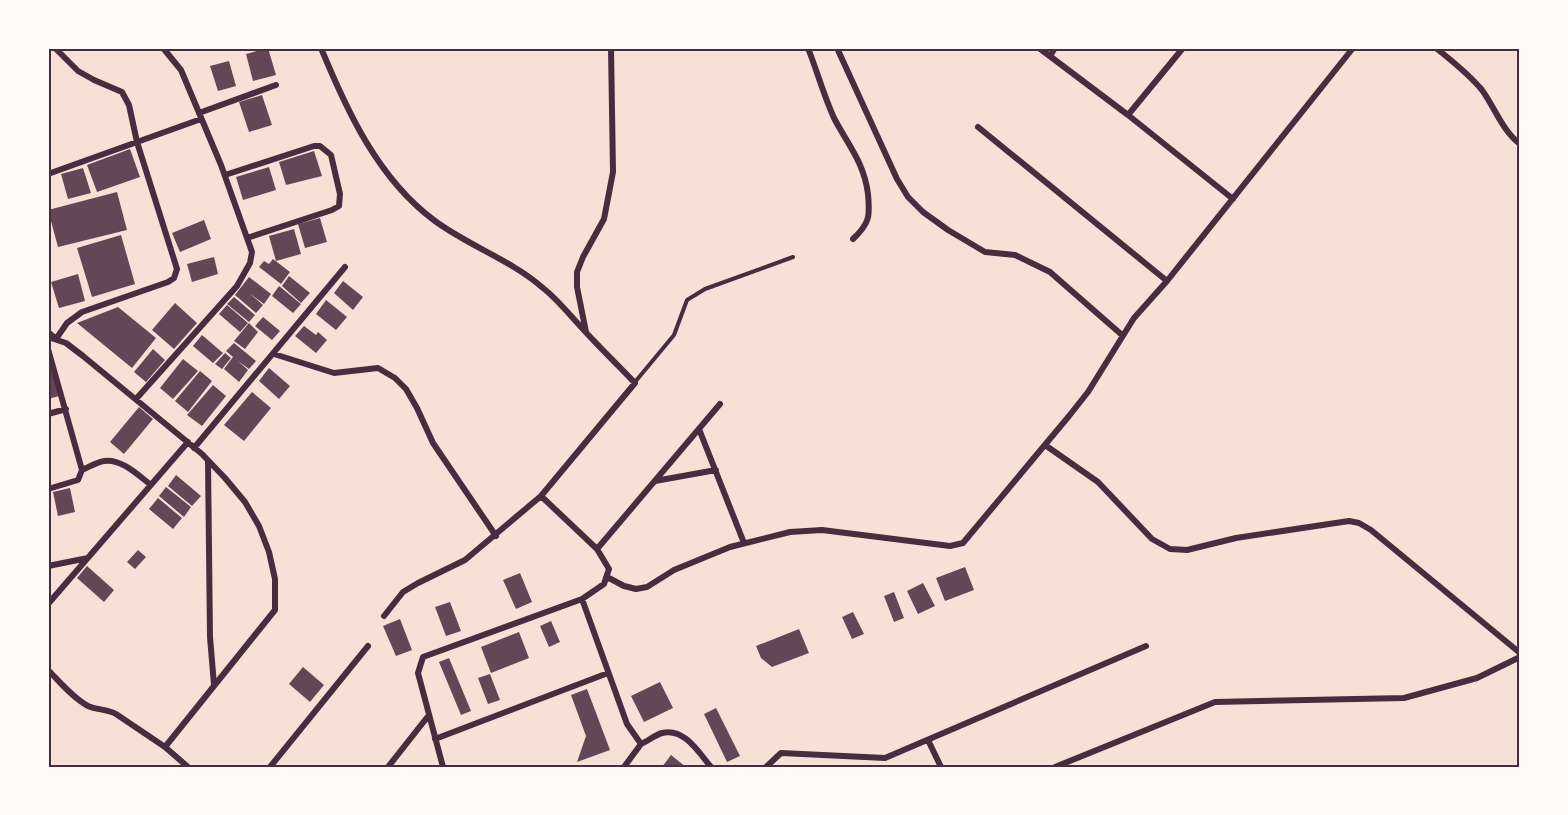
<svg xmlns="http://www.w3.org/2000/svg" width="1568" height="815" font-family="Roboto,sans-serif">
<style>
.building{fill:#644757}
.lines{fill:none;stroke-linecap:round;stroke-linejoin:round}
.service{stroke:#4a2c40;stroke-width:4}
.minor{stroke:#4a2c40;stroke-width:6}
.neatline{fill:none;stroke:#4a2c40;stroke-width:2}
</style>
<rect width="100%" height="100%" fill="#f7e1d7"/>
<path class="building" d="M 268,48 L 276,75 L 253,81 L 246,54 Z
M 229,61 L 236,86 L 218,91 L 210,66 Z
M 262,95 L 272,125 L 249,132 L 239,102 Z
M 130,149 L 140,177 L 97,192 L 87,165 Z
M 314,151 L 322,176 L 286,185 L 279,162 Z
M 269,167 L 276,190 L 243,200 L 236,177 Z
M 83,168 L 91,193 L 68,199 L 61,174 Z
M 117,192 L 127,230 L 58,247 L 48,210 Z
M 320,218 L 327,242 L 305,248 L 298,224 Z
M 204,220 L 211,239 L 180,252 L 172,233 Z
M 294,229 L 301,254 L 276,261 L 269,236 Z
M 121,235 L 135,284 L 92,297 L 77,248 Z
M 214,257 L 218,274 L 192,282 L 187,264 Z
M 273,259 L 290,272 L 281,284 L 259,267 L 264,261 L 269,264 Z
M 78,274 L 85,301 L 59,308 L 51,282 Z
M 289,276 L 310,293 L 301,303 L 282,286 Z
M 249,277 L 271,294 L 264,304 L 249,293 L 263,305 L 256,313 L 235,295 Z
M 343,281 L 363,297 L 353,310 L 334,293 Z
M 279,286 L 301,304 L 293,313 L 272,296 Z
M 234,297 L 255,315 L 249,322 L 227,304 Z
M 326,300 L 347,317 L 336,330 L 316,314 Z
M 175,303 L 197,323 L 174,349 L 152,330 Z
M 227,305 L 248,323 L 240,332 L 219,314 Z
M 118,307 L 156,338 L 132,368 L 77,323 Z
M 263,317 L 280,331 L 272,340 L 255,326 Z
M 249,323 L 258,332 L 245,349 L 234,341 Z
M 304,326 L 316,335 L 318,332 L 327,340 L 316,353 L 295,336 Z
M 202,335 L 223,353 L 213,363 L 193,346 Z
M 234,343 L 256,361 L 249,369 L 238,361 L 248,370 L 239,382 L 224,369 L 233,357 L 226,351 Z
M 153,349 L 165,360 L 146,382 L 134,372 Z
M 225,353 L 231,358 L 222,369 L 215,364 Z
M 183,359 L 198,371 L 173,399 L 160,388 Z
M 269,368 L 290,386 L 279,399 L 259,381 Z
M 200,371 L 212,381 L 188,412 L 175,401 Z
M 52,372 L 59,396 L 48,399 L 48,373 Z
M 213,385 L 226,396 L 202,426 L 187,415 Z
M 252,392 L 271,408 L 244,441 L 224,425 Z
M 139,407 L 153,419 L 124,454 L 110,442 Z
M 176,475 L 201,496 L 192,506 L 168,486 Z
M 166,487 L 191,507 L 184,517 L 159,496 Z
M 70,488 L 75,512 L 58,516 L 53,492 Z
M 158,498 L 182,518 L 173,529 L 149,509 Z
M 138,550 L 146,557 L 135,569 L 127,562 Z
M 87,566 L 114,590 L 104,602 L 77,578 Z
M 965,567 L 974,590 L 945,601 L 936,578 Z
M 520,573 L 532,602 L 516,609 L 503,580 Z
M 923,583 L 935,606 L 918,614 L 907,591 Z
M 894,592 L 904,618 L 894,622 L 884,596 Z
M 450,602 L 461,631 L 446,636 L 435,607 Z
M 853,612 L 864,634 L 852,639 L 842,617 Z
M 400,619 L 412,650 L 396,656 L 383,626 Z
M 551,621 L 560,642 L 549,647 L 540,626 Z
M 799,629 L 809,653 L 772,667 L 761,658 L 756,646 Z
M 519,632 L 529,658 L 491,673 L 481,647 Z
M 449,658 L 471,711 L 461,715 L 439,662 Z
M 303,667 L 324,685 L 310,702 L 289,684 Z
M 490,674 L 500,700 L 488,704 L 478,678 Z
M 660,682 L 673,708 L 644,722 L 631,696 Z
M 587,689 L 610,750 L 577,762 L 586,736 L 571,695 Z
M 716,708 L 740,756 L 727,762 L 704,714 Z
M 671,755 L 686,767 L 662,767 Z"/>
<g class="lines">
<path class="service" d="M 635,382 L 674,335 L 687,300 L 705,289 L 793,257"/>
<path class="minor" d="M 321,48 C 347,111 378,179 435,221 C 469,246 511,260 543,288 C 557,299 569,314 581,327 C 598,346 617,364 635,383 L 541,496 L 597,549 L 609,569 L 604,584 L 582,599 L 423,657 L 418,673 L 443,767
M 808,48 C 817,71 824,96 834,118 C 848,145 864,162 868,194 C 870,216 870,223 853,239
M 837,48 L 897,179 L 908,197 L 923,212 L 948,230 L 985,252 L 1015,255 L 1050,272 L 1122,335
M 1039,48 L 1128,115 L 1233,199
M 1436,48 C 1452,61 1469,74 1482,90 C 1495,108 1502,130 1520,144
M 1050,56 L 1055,48
M 199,113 L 276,85
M 1128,115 L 1183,48
M 978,127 L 1167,281
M 48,174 L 201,119
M 225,175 L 314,146 L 320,146 L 331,155 L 340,194 L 339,206 L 332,210 L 247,238
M 48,332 L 56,339 L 67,323 L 82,312 L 168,282 L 174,278 L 177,269 L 137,142 L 129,105 L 122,92 L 94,80 L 78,71 L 55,48
M 586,332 L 577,287 L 577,272 L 583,257 L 604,219 L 613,172 L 611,48
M 48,337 L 66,343 L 83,356 L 202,454 L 225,478 L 245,502 L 259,526 L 269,552 L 275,579 L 275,610 L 165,747
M 48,349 L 82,470 L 78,480 L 48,489
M 274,354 L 334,373 L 378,368 L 395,378 L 406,389 L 417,408 L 433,443 L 496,536
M 136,399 L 237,286 L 250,263 L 252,252 L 221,165 L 181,70 L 163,48
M 48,414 L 66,409
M 699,429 L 744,543
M 1045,445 L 1098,482 L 1152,539 L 1170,549 L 1187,550 L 1236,538 L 1349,521 L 1359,523 L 1371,530 L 1520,653
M 194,448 L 345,267
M 208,461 L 210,637 L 214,685
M 82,470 C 89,467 97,462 104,461 C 121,458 139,476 151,485
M 655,481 L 716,470
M 597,549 L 720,404
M 48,566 L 88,558
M 607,577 L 624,586 L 636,589 L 647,587 L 674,570 L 730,547 L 790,532 L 822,530 L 950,546 L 963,543 L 1069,416 L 1088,392 L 1134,318 L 1167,281 L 1353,48
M 582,599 L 627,724 L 641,744 C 648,741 655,735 662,733 C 684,727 699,753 711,767
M 48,604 L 188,442
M 384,616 L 403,592 L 418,583 L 465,560 L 541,496
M 48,670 C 60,682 73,698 88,706 C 97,710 107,709 116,714 L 165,747 L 188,767
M 435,739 L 608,673
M 928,740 L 941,767
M 270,767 L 368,646
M 388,767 L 429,715
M 624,767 L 641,744
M 766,767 L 781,753 L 885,758 L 1146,646
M 1055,767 L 1215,702 L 1404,698 L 1477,678 L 1520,657"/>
</g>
<rect width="1568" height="815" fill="none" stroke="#fffaf5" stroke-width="99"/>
<rect x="50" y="50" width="1468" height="716" class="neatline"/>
</svg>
